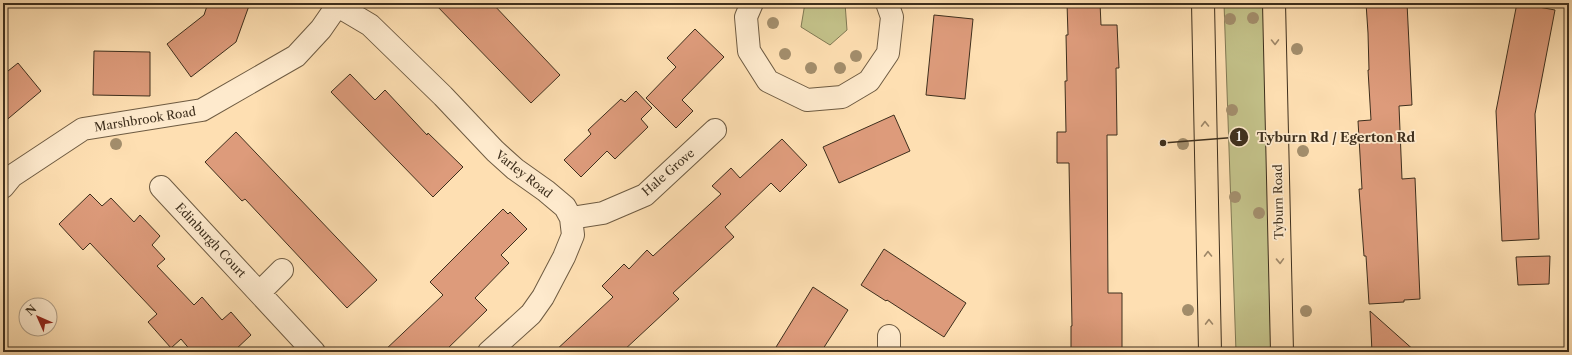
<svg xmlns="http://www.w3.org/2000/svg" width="1572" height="355" font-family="'Libre Caslon Text',serif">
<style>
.green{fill:#c3c189;stroke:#807853}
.building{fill:#dd9b7b;stroke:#3e2f1d}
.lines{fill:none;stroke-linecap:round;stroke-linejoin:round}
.minor-casing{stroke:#6e5b42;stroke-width:24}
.major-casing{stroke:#3e2f1d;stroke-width:24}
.minor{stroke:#feeacd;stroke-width:22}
.major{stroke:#fedfb2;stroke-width:22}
.tree{fill:#a38e6c}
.oneway{stroke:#9e8768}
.labels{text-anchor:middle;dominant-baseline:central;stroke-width:3.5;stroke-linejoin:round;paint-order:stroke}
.street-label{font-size:12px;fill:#3e2f1d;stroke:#feeacd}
.leader{fill:none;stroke:#3e2f1d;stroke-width:1.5}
.callout-dot{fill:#3e2f1d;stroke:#feeacd;stroke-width:1.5}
.mark-label{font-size:12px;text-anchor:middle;font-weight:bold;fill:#fff}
.callout-label{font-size:13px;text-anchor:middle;font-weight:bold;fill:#3e2f1d;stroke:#feeacd;stroke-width:3.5;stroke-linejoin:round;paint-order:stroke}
</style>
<rect width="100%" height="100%" fill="#fedfb2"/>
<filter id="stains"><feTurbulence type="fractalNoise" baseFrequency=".005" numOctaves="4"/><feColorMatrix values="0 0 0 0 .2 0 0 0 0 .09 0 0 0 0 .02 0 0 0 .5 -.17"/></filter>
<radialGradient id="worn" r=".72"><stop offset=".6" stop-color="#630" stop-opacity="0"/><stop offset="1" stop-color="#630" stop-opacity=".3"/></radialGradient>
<path class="green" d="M 805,3 L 845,3 L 847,30 L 830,45 L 801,27 Z
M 1224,3 L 1264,3 L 1271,352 L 1236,352 Z"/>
<path class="building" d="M 208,3 L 250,3 L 236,42 L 191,77 L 167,44 L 204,15 Z
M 434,3 L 492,3 L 560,75 L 531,103 Z
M 1067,3 L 1100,3 L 1101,25 L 1117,25 L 1119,68 L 1116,68 L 1117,135 L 1107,135 L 1108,293 L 1122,293 L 1122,349 L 1101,349 L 1101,352 L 1071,352 L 1071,326 L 1072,326 L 1069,163 L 1057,163 L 1057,132 L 1066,132 L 1065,81 L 1067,81 L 1066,35 L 1068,35 Z
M 1366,3 L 1407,3 L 1412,105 L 1399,106 L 1402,179 L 1415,178 L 1420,299 L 1404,300 L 1404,302 L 1369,304 L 1366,256 L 1364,256 L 1359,189 L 1362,189 L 1358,121 L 1371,120 L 1368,70 L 1369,70 L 1368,33 Z
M 1517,3 L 1555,10 L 1535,114 L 1539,239 L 1502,241 L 1496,111 Z
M 934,15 L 973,19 L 965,99 L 926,95 Z
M 695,29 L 724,57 L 682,100 L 693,111 L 676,128 L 646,98 L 676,67 L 667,58 Z
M 94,51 L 150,52 L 150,96 L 93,95 Z
M 18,63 L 41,91 L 3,123 L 3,75 Z
M 350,74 L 375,100 L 385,90 L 427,135 L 428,133 L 463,167 L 433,197 L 331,92 Z
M 636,91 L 652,108 L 641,119 L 648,127 L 615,159 L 607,151 L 581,177 L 564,160 L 591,134 L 588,130 L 621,99 L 625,102 Z
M 894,115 L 910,151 L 839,183 L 823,147 Z
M 236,132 L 377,280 L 347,308 L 245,199 L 242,201 L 205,162 Z
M 782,139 L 807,165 L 780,192 L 771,183 L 725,227 L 734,237 L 673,293 L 679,299 L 622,352 L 554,352 L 613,297 L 602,286 L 624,264 L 629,269 L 647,250 L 653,256 L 721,194 L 712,186 L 731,168 L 740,178 Z
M 90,194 L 102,206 L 111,198 L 134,222 L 140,215 L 160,236 L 152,245 L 165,259 L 157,266 L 194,305 L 202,297 L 222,320 L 231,312 L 251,335 L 233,352 L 192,352 L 181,339 L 171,348 L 148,322 L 157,314 L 90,243 L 83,250 L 59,224 Z
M 503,209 L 508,214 L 510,212 L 527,229 L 501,255 L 509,263 L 475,298 L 487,310 L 444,352 L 383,352 L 443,295 L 430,282 Z
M 884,249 L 966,303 L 944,337 L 887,300 L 886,301 L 861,285 Z
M 1550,256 L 1549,284 L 1518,285 L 1516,257 Z
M 813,287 L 848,310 L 821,352 L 773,352 Z
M 1370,311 L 1416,352 L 1372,352 Z"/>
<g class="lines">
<g class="minor-casing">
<path id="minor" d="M 752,3 L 746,17 L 749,51 L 768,81 L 807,100 L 842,97 L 869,81 L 888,53 L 892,17 L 887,3
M 338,6 L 370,25 L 443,96 L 495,151 L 515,169 L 546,191 L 565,207 L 571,218 L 573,235 L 564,257 L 543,297 L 531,314 L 489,352
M 3,187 L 12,176 L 83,129 L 202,110 L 296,56 L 321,29 L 339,3
M 161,187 L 314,352
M 571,218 L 603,213 L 645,195 L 715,130
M 260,292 L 282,270
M 889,336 L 889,352"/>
</g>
<g class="major-casing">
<path id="major" d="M 1203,3 L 1210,352
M 1274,3 L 1282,352"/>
</g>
<use href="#minor" class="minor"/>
<use href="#major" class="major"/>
</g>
<g class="tree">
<circle cx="1253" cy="18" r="6"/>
<circle cx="1230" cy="19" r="6"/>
<circle cx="773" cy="23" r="6"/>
<circle cx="1297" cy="49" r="6"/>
<circle cx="785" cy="54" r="6"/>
<circle cx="856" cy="56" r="6"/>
<circle cx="811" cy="68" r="6"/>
<circle cx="840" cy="68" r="6"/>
<circle cx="1232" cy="110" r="6"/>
<circle cx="116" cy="144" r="6"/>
<circle cx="1183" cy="144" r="6"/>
<circle cx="1303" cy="151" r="6"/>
<circle cx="1235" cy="197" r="6"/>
<circle cx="1259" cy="213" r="6"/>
<circle cx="1188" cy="310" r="6"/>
<circle cx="1306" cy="311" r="6"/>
</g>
<defs><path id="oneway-chevron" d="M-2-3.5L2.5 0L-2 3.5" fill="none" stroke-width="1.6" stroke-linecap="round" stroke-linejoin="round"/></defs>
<g class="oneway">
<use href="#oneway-chevron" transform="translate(1275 42) rotate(89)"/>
<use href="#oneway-chevron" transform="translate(1205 124) rotate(-91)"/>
<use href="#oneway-chevron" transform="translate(1208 254) rotate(-91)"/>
<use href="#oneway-chevron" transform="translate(1280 261) rotate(88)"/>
<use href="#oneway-chevron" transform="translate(1209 322) rotate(-91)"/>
</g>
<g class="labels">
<g class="street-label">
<text transform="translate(145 119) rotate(-9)">Marshbrook Road</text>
<text transform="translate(668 172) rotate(-41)">Hale Grove</text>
<text transform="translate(524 174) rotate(38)">Varley Road</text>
<text transform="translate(1278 202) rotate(-91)">Tyburn Road</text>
<text transform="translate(211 240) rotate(47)">Edinburgh Court</text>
</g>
</g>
<path class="leader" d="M1163 143L1239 137"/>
<g class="callout-dot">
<circle cx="1163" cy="143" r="4"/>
<circle cx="1239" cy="137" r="10"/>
</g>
<g class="mark-label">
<text x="1239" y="141">1</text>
</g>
<g class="callout-label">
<text x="1336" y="142">Tyburn Rd / Egerton Rd</text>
</g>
<rect width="1572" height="355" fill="none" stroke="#fedfb2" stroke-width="16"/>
<rect x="4" y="4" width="1564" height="347" fill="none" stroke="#3e2f1d" stroke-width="2"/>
<rect x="8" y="8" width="1556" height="339" fill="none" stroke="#3e2f1d"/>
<g transform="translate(38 317) rotate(315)"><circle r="19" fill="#feeacd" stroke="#b19f87"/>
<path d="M0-3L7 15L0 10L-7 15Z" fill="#8f2418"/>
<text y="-6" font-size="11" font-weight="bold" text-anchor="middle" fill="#3e2f1d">N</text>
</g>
<rect width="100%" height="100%" filter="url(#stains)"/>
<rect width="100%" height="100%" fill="url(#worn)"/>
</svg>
